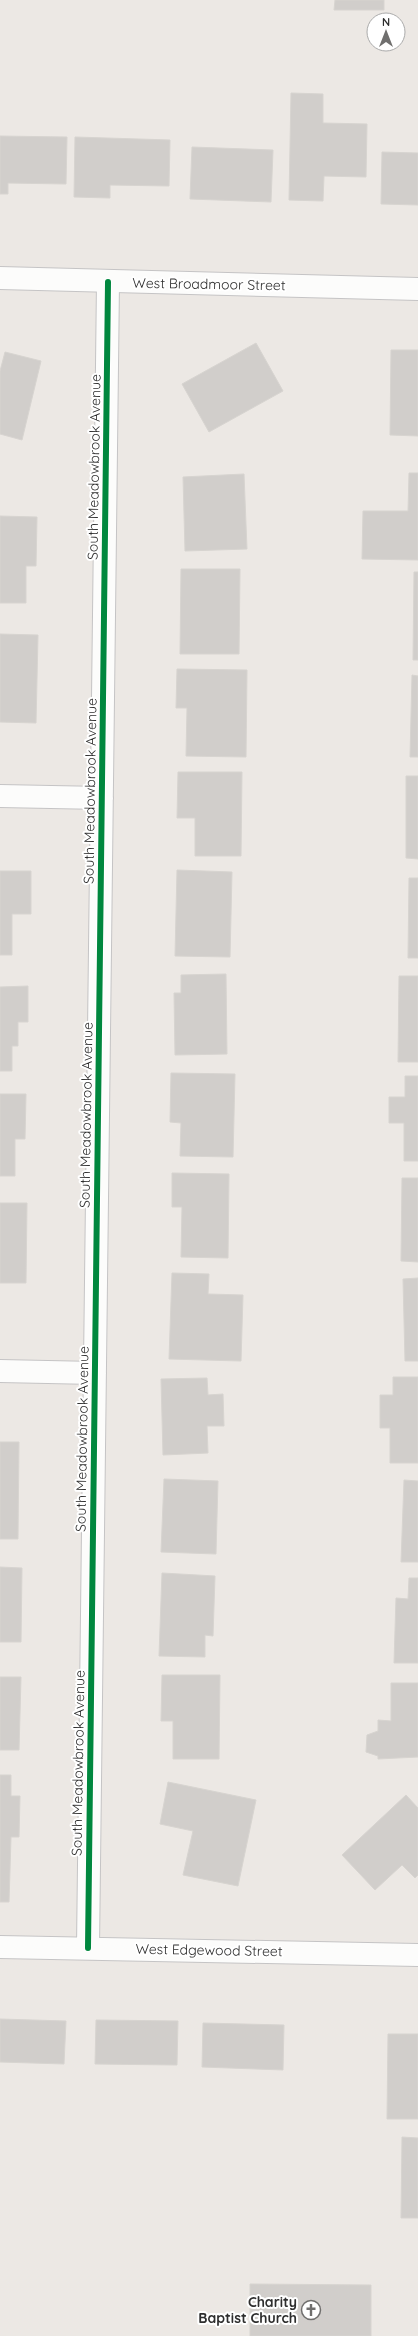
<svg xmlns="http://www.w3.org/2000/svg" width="418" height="2336" font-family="Quicksand,sans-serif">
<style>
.building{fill:#d1cecb;stroke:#d7d4d0}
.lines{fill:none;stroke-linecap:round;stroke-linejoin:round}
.minor-casing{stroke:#c5c4c5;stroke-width:24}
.tertiary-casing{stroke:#c5c4c5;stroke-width:24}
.minor{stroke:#fcfcfb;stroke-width:22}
.tertiary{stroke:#fcfcfb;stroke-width:22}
.cycleway-casing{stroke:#fff;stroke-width:8}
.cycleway{stroke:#00873e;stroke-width:6}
.labels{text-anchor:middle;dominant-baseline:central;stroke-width:4;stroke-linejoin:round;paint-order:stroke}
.street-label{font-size:14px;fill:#2e2e2e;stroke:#fff}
.poi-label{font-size:14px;font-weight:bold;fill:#2e2e2e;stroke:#fff;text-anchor:end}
</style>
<rect width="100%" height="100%" fill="#ece8e4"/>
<path class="building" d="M 335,0 L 384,0 L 384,10 L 334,10 Z
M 291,93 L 323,94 L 323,123 L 367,124 L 366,177 L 324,176 L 323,201 L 289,200 Z
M 0,136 L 67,137 L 66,184 L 8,183 L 8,194 L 0,194 Z
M 75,137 L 170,140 L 169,186 L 110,185 L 110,198 L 74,197 Z
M 192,147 L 273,150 L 271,202 L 190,199 Z
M 382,152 L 418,153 L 418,205 L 381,204 Z
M 256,343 L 283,391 L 209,432 L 182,384 Z
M 391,350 L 418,350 L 418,436 L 390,435 Z
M 5,352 L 41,361 L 22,440 L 0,434 L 0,371 Z
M 409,473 L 418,473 L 418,560 L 362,559 L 363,511 L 408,511 Z
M 244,474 L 247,549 L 185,551 L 183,477 Z
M 0,516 L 37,517 L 36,566 L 26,566 L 26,603 L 0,603 Z
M 181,569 L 240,569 L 239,654 L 180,654 Z
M 414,572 L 418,572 L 418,660 L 413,660 Z
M 0,634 L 38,635 L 36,723 L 0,722 Z
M 177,669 L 247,670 L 246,757 L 186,756 L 187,708 L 176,708 Z
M 412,675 L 418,676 L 418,757 L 410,757 Z
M 178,772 L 242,772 L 241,856 L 195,856 L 195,818 L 177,818 Z
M 406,776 L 418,776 L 418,859 L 406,858 Z
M 177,870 L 232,872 L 230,957 L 175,956 Z
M 0,871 L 31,871 L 31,914 L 12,914 L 12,955 L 0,955 Z
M 409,878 L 418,878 L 418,958 L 408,958 Z
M 226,974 L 227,1054 L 175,1055 L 174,993 L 181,993 L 181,975 Z
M 399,976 L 418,976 L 418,1062 L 398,1062 Z
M 28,986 L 28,1022 L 18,1022 L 18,1046 L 12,1046 L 12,1071 L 0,1071 L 0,987 Z
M 171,1073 L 235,1074 L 233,1157 L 180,1156 L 181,1123 L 170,1122 Z
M 405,1076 L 418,1076 L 418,1161 L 404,1161 L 404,1123 L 389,1123 L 389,1097 L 405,1097 Z
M 0,1094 L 26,1094 L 25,1139 L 15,1139 L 15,1176 L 0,1176 Z
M 172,1173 L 229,1174 L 228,1258 L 181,1257 L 182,1207 L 172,1207 Z
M 402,1178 L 418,1178 L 418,1262 L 401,1261 Z
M 0,1203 L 27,1203 L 26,1283 L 0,1283 Z
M 172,1273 L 209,1274 L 208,1294 L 243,1295 L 241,1361 L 169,1359 Z
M 418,1278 L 418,1361 L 405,1361 L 403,1279 Z
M 393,1377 L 418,1377 L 418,1463 L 390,1463 L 390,1428 L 380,1428 L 380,1395 L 393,1395 Z
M 207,1378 L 208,1395 L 223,1394 L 224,1426 L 207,1426 L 208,1453 L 163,1455 L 161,1379 Z
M 0,1442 L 19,1442 L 18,1539 L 0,1539 Z
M 164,1479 L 218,1481 L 216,1554 L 161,1552 Z
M 404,1480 L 418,1481 L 418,1562 L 401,1562 Z
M 0,1567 L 22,1568 L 21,1642 L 0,1642 Z
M 162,1573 L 215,1576 L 213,1636 L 205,1635 L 205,1657 L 159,1656 Z
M 409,1578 L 418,1578 L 418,1663 L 394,1663 L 396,1598 L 408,1599 Z
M 162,1675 L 220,1675 L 219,1759 L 173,1759 L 173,1721 L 161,1721 Z
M 0,1677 L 21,1677 L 19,1750 L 0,1750 Z
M 391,1683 L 418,1683 L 418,1757 L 378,1759 L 378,1756 L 366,1752 L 367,1735 L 378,1731 L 378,1720 L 391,1721 Z
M 0,1775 L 11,1775 L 11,1796 L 20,1796 L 19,1837 L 11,1837 L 9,1902 L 0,1902 Z
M 168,1782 L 256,1800 L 238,1886 L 183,1875 L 193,1831 L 160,1824 Z
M 406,1795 L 418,1808 L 418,1875 L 415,1878 L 402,1865 L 375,1890 L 342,1855 Z
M 0,2019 L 66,2021 L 64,2064 L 0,2062 Z
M 96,2020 L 178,2021 L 177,2065 L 95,2064 Z
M 203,2023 L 284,2025 L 283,2070 L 202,2067 Z
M 388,2034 L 418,2034 L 418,2119 L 387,2119 Z
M 402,2137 L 418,2138 L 418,2218 L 401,2218 Z
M 250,2284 L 371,2285 L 371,2336 L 250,2336 Z"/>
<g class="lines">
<g class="minor-casing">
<path id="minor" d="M 0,796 L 102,798
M 0,1371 L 95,1373
M 0,1947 L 418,1955
M 88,1948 L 108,282"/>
</g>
<g class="tertiary-casing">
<path id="tertiary" d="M 0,278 L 418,289"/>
</g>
<use href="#minor" class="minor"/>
<use href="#tertiary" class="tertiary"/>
<g class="cycleway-casing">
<path id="cycleway" d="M 88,1948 L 108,282"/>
</g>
<use href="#cycleway" class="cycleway"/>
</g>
<defs>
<g id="church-ring" transform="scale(1)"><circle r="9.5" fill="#fff" stroke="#706f6e" stroke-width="1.5"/><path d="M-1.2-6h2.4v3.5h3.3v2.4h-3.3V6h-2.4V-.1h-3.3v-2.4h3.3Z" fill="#706f6e"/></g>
</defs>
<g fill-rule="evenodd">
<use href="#church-ring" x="311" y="2310"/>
</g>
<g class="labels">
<g class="street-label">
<text transform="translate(209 284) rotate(1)">West Broadmoor Street</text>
<text transform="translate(94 467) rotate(-89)">South Meadowbrook Avenue</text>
<text transform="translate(90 791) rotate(-89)">South Meadowbrook Avenue</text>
<text transform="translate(86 1115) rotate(-89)">South Meadowbrook Avenue</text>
<text transform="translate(82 1439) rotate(-89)">South Meadowbrook Avenue</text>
<text transform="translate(78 1763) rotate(-89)">South Meadowbrook Avenue</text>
<text transform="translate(209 1950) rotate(1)">West Edgewood Street</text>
</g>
<g class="poi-label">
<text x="297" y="2302">Charity<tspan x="297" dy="16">Baptist Church</tspan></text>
</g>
</g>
<g transform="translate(386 32)"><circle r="19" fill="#ffffff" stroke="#ababab"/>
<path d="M0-3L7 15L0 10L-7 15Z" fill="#706f6e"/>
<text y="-6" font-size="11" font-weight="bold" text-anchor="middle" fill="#2e2e2e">N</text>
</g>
</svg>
